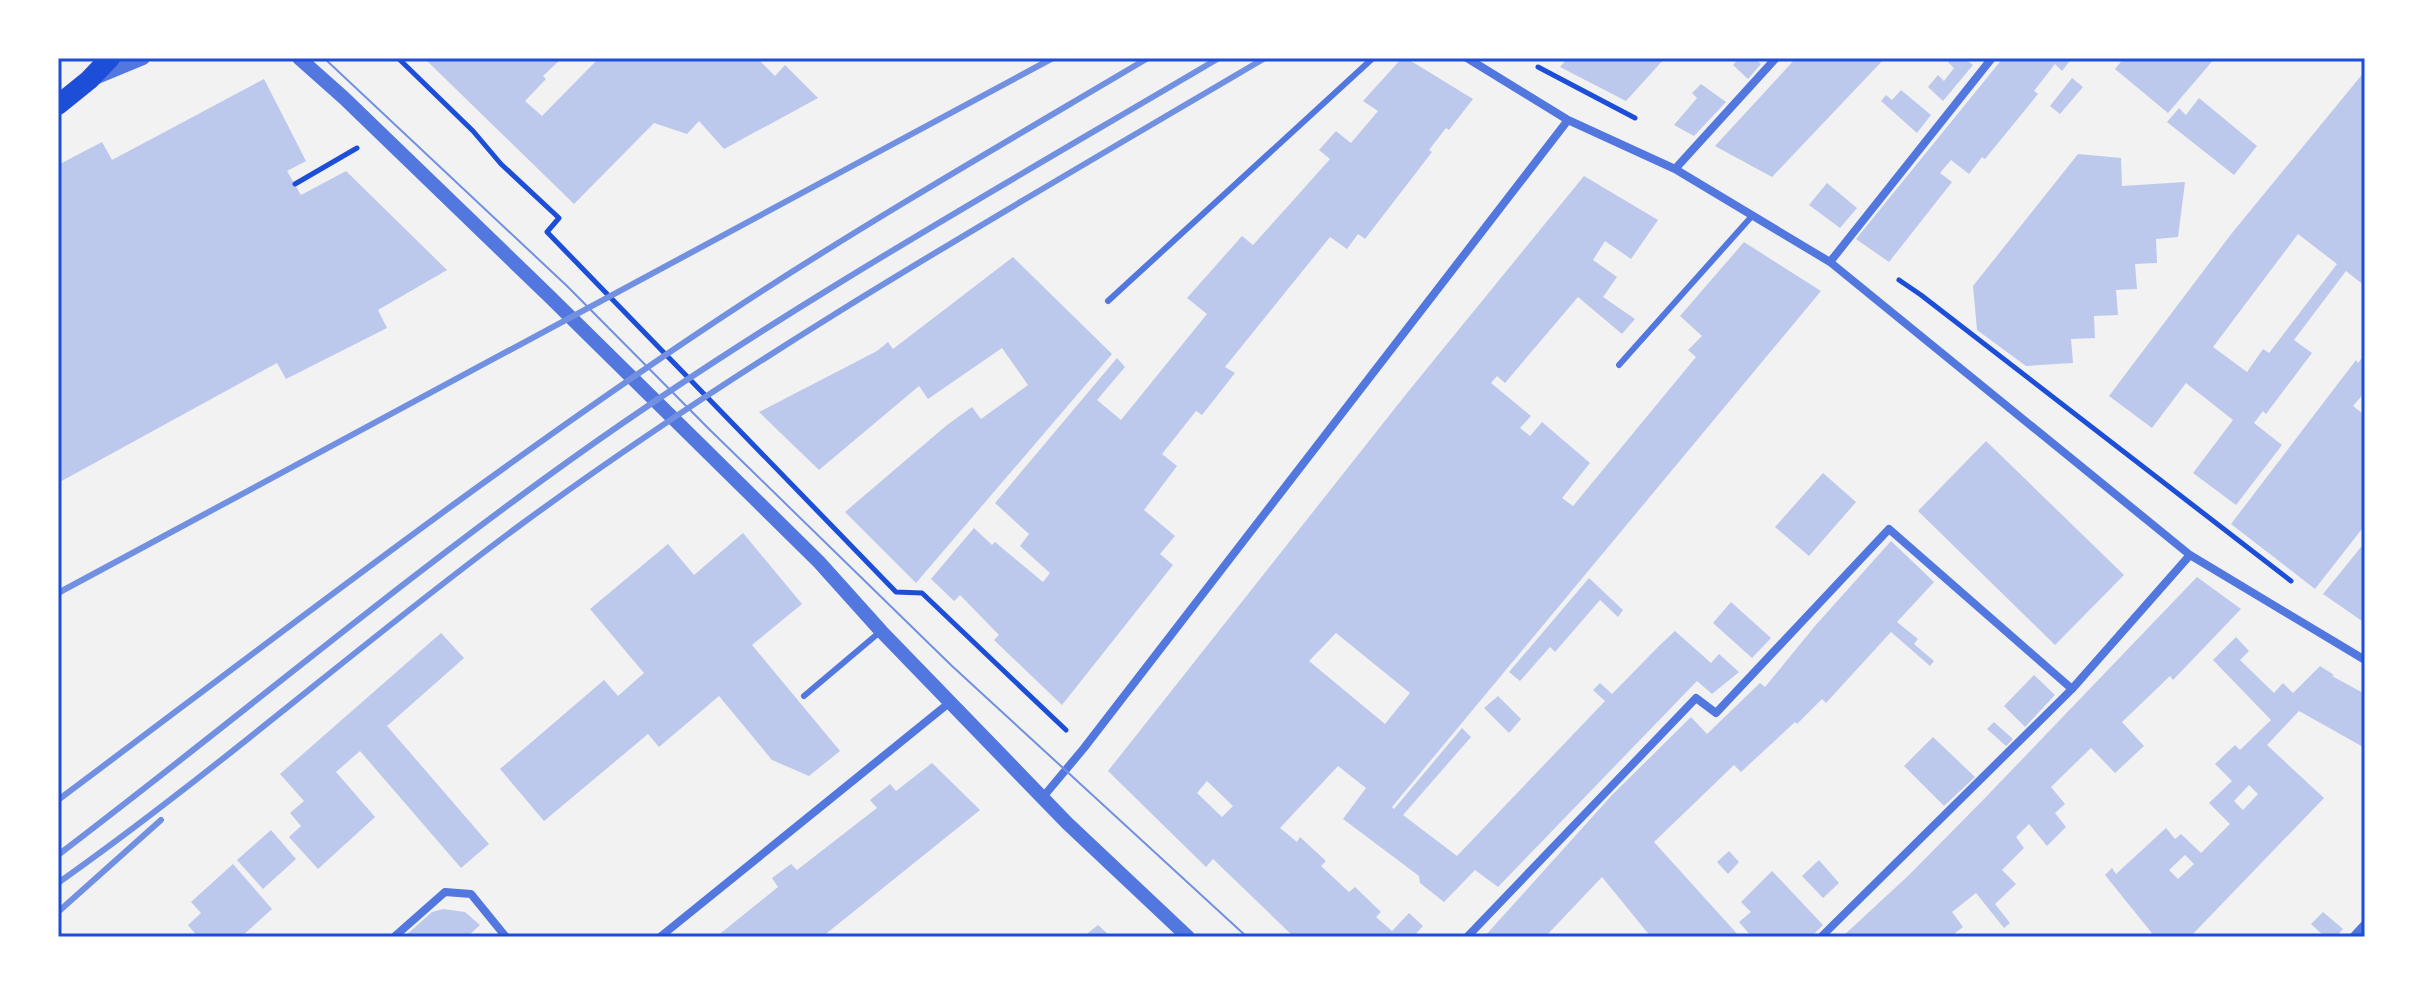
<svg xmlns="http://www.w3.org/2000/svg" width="2423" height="995" font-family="Quicksand,sans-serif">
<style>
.building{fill:#bdc9ec;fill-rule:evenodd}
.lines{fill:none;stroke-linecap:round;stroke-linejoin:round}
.path{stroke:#1d4ed8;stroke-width:5}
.service{stroke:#5277de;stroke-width:6}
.minor{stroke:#5277de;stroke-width:8}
.tertiary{stroke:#5277de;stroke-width:14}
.primary{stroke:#1d4ed8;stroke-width:20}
.tram{stroke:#7290e2;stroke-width:2}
.rail{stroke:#7290e2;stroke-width:6}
.neatline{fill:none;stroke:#1d4ed8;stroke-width:3}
</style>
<rect width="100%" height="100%" fill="#f2f2f2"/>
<path class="building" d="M 424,58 L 562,58 L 543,76 L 546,79 L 525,101 L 542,116 L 599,58 L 757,58 L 775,76 L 785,65 L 818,98 L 724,149 L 699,121 L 687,134 L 654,123 L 574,204 Z
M 1402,58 L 1406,58 L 1473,99 L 1449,130 L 1446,128 L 1429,150 L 1432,152 L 1365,239 L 1358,234 L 1347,249 L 1330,237 L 1225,367 L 1235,373 L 1202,415 L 1196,411 L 1162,454 L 1177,466 L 1144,510 L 1175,536 L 1160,554 L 1173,565 L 1062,705 L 994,640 L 999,635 L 960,595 L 954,601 L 931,579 L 974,528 L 992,545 L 995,542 L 1043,582 L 1050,573 L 1020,546 L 1029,534 L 995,503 L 1117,358 L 1125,367 L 1097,400 L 1121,420 L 1207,314 L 1187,298 L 1242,236 L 1253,245 L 1289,205 L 1330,159 L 1319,150 L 1336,131 L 1351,143 L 1378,111 L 1363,101 Z
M 1568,58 L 1665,58 L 1626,101 L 1560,67 Z
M 1739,58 L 1754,58 L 1761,64 L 1748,79 L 1733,65 Z
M 1796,58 L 1885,58 L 1772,177 L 1715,146 Z
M 1952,58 L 1964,58 L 1973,65 L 1943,101 L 1928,87 L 1938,75 L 1944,81 L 1954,68 L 1948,62 Z
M 2003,58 L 2072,58 L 2062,71 L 2055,64 L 2034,91 L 2038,94 L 1985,159 L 1982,157 L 1969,174 L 1951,160 L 1940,173 L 1952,182 L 1889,262 L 1856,239 Z
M 2124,58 L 2215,58 L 2168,113 L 2115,69 Z
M 2365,71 L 2365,286 L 2346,271 L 2294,340 L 2312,353 L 2266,414 L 2263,411 L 2254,423 L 2282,445 L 2236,505 L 2193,473 L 2233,420 L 2186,383 L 2152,428 L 2109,396 L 2232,233 ZM 2298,234 L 2337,264 L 2269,353 L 2263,349 L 2247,372 L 2213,347 Z
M 2072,78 L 2083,87 L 2060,114 L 2050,106 Z
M 264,79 L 306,161 L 287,171 L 301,195 L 346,171 L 447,270 L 378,310 L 387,328 L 286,379 L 277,363 L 58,483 L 58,165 L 102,142 L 112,160 Z
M 1701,84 L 1726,102 L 1694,136 L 1674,125 L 1697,98 L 1692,93 Z
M 1901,90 L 1931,115 L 1917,133 L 1881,101 L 1886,95 L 1892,100 Z
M 2199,98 L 2257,146 L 2234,175 L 2167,122 L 2179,108 L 2186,115 Z
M 2078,154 L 2121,158 L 2122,186 L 2185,182 L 2178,237 L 2156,239 L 2157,263 L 2135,264 L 2137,289 L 2116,290 L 2118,315 L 2094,316 L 2095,338 L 2071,339 L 2073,363 L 2026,366 L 1977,330 L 1973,286 Z
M 1584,176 L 1658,220 L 1631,259 L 1605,241 L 1593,260 L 1617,277 L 1603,297 L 1635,319 L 1622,334 L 1578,297 L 1505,383 L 1497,376 L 1491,383 L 1531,416 L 1520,428 L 1530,436 L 1542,422 L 1590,463 L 1562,498 L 1573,506 L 1696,357 L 1688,350 L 1702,336 L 1680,316 L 1744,242 L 1821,291 L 1392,807 L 1394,809 L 1462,728 L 1471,737 L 1403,815 L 1457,856 L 1605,701 L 1593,690 L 1600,683 L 1612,694 L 1660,645 L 1675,631 L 1711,663 L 1719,654 L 1739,672 L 1712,694 L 1697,681 L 1498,887 L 1475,870 L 1444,902 L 1420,883 L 1419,876 L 1343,819 L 1366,788 L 1338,766 L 1280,828 L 1297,842 L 1300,837 L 1326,861 L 1321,866 L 1349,892 L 1355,887 L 1381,912 L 1376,917 L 1392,931 L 1409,913 L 1423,926 L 1413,937 L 1294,937 L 1213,859 L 1206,867 L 1108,771 L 1407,393 ZM 1336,633 L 1410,693 L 1385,724 L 1309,661 ZM 1207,781 L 1233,806 L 1222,817 L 1197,793 Z
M 1827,183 L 1857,208 L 1840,228 L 1809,205 Z
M 1013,257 L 1112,354 L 916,583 L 845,512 L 947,425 L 972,407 L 981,419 L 1028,385 L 1002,348 L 928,399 L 919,386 L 819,470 L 759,412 L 877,351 L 888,342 L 893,349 Z
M 2365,354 L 2365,392 L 2353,406 L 2362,413 L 2365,409 L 2365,525 L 2315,589 L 2231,524 L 2356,360 L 2358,363 Z
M 1986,441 L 2124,575 L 2055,645 L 1918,511 Z
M 1823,473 L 1856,502 L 1809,556 L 1775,527 Z
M 743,533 L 802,604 L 752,645 L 840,751 L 809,776 L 772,760 L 719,696 L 659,747 L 648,734 L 544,821 L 500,769 L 604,680 L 618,696 L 644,673 L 590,609 L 668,544 L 694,575 Z
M 1891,541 L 1934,582 L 1897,622 L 1918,639 L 1914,644 L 1934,661 L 1930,666 L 1891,632 L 1826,703 L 1822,699 L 1797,724 L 1795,722 L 1741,772 L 1734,765 L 1654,842 L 1740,937 L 1651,937 L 1602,877 L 1545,937 L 1484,937 L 1612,795 L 1691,717 L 1707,734 L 1760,683 L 1765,687 L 1815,626 Z
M 2361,547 L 2365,550 L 2365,616 L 2362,621 L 2323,594 Z
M 2197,577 L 2241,609 L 2173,680 L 2170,676 L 2122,722 L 2144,746 L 2115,773 L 2091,748 L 2051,787 L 2065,804 L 2055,813 L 2066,827 L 2047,846 L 2029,824 L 2016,837 L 2024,848 L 2002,870 L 2016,884 L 1995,904 L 2010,923 L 2004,928 L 1976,893 L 1952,912 L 1963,927 L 1950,937 L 1842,937 L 1909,875 L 1984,799 Z
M 1589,578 L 1623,610 L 1618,617 L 1600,600 L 1555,652 L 1550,647 L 1520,681 L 1509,672 Z
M 1731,602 L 1771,638 L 1752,658 L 1713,623 Z
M 441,633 L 464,658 L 387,726 L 489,844 L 461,868 L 360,751 L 336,772 L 375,817 L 318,869 L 289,837 L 301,826 L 290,813 L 304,801 L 280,774 Z
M 2236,637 L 2249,651 L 2240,660 L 2274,693 L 2283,683 L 2293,693 L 2320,666 L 2334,675 L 2332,676 L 2365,694 L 2365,748 L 2299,711 L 2267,745 L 2324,798 L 2190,937 L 2155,937 L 2105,875 L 2112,868 L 2116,874 L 2166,828 L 2175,839 L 2181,834 L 2201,853 L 2230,824 L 2209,803 L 2232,781 L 2215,764 L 2235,745 L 2240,750 L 2271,720 L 2213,660 ZM 2249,785 L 2258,794 L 2243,810 L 2234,801 ZM 2185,855 L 2194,864 L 2178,879 L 2169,870 Z
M 2034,675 L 2055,695 L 2025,727 L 2004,706 Z
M 1498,696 L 1521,719 L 1509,733 L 1484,708 Z
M 1994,722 L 2013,739 L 2006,746 L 1987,729 Z
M 1933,737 L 1975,777 L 1944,806 L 1904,766 Z
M 932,763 L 980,810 L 822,937 L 716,937 L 778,887 L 772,878 L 791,864 L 797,870 L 877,808 L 870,800 L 890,784 L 896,791 Z
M 271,830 L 296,859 L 263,889 L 237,860 Z
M 1729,851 L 1739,862 L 1728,874 L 1717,862 Z
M 1819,860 L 1839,883 L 1823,898 L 1802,876 Z
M 233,864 L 272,909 L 241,937 L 198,937 L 188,925 L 201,913 L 191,902 Z
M 1772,871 L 1823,925 L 1811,937 L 1752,937 L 1739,922 L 1751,912 L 1741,902 Z
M 443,909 L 465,912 L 480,925 L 467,937 L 404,937 L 432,912 Z
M 2323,912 L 2343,929 L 2336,937 L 2325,937 L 2311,924 Z
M 1098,925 L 1111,937 L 1083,937 Z"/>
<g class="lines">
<path class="path" d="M 398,58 L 473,131 L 501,164 L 559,218 L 547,232 L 896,592 L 922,593 L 1066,730
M 1538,67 L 1635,118
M 295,184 L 357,148
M 1899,280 L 1921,295 L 2291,581"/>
<path class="service" d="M 1108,301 L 1373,58
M 1619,365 L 1752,216
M 804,696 L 881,631"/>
<path class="minor" d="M 1467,58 L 1568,120 L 1675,169 L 1830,262 L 2190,555 L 2365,660
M 1675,169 L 1776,58
M 1830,262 L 1992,58
M 1043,797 L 1084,748 L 1568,120
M 394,937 L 445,892 L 471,894 L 506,937
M 660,937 L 949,703
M 1467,937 L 1696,698 L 1716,713 L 1889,529 L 2072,689
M 1821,937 L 2072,689 L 2190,555
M 2353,937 L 2365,924"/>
<path class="tertiary" d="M 299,58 L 344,98 L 549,296 L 819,562 L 881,631 L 1067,823 L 1188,937
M 97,77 L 143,58"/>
<path class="primary" d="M 58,105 L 89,80 L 110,58"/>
<path class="tram" d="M 324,58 L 567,286 L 709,429 L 952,666 L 1247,937"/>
<path class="rail" d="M 58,593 L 1053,58
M 58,800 C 284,631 508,457 745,302 C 877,216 1013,138 1148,58
M 58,855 C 233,722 401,580 580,453 C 784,308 1004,185 1219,58
M 58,883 C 218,770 365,639 523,523 C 759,350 1014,206 1265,58
M 58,912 L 161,820"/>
</g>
<rect width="2423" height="995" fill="none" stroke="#ffffff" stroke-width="120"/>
<rect x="60" y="60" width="2303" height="875" class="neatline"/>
</svg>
